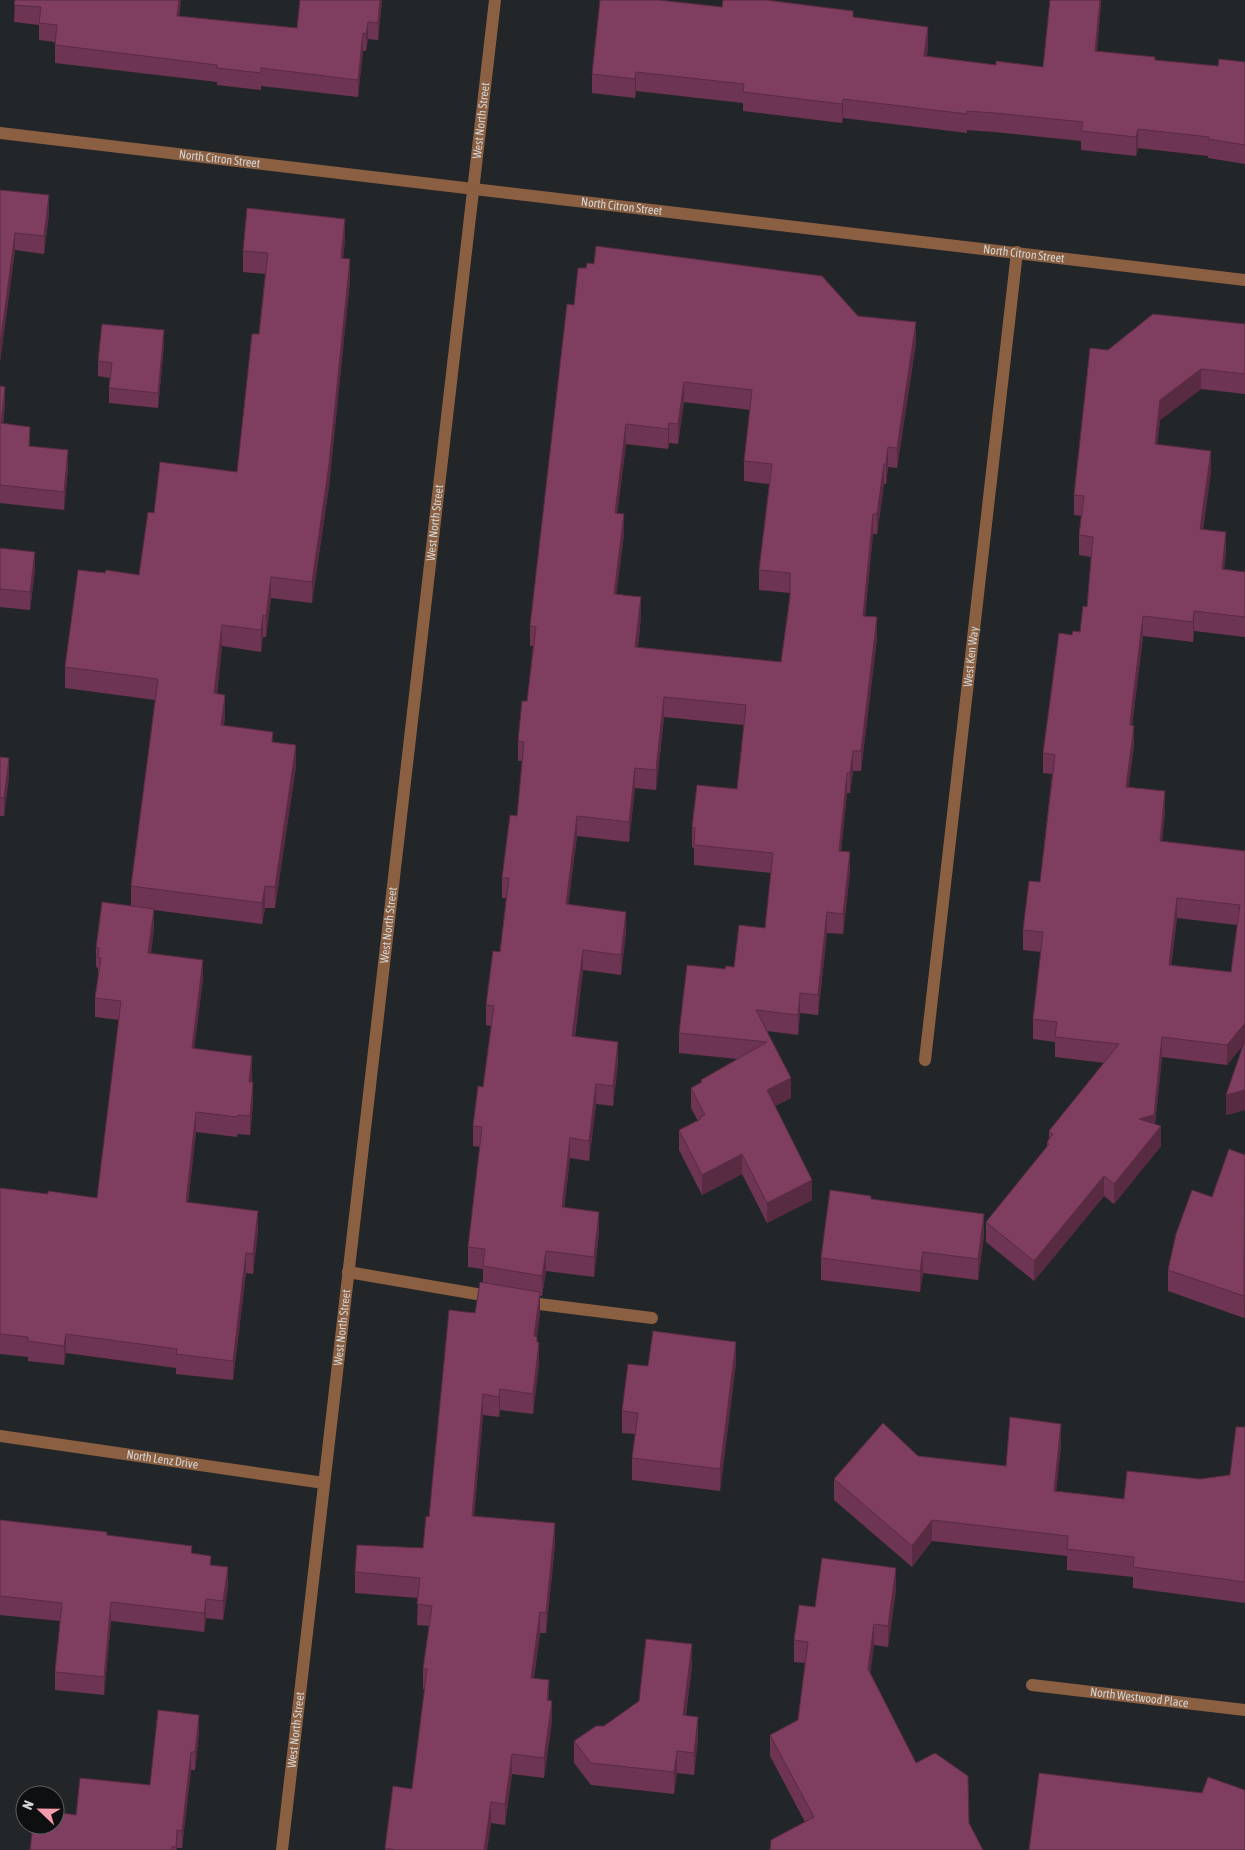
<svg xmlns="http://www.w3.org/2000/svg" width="1245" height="1850" font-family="'Asap Condensed',sans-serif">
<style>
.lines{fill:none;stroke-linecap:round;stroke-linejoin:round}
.minor{stroke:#8b5f41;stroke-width:12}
.wall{fill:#6d3453;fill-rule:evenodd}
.shaded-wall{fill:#592b43}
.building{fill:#7f3d60;stroke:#592b43;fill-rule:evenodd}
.labels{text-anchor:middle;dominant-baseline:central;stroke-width:5;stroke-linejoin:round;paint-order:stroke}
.street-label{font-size:12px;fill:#d2d4d5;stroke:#0e0f10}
</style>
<rect width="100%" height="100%" fill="#232629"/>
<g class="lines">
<g class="minor">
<path id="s1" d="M 0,133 L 1245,280"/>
<path id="s2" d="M 925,1060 L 1017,252"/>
<path d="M 348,1272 L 494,1297"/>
<path d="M 523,1302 L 652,1318"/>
<path id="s3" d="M 0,1436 L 324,1483"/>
<path id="s4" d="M 1032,1685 L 1245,1710"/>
<path id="s5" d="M 282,1850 L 495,0"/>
</g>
</g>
<path class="wall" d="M 15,0 L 181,0 L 179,16 L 297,28 L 300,0 L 382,0 L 378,40 L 368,39 L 366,51 L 363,51 L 358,97 L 261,86 L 261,90 L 217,85 L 217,82 L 55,63 L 55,42 L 39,40 L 39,25 L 14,22 Z
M 1101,0 L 1097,51 L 1155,60 L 1218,66 L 1245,62 L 1245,164 L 1208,158 L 1208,156 L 1138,148 L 1136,156 L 1081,150 L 1081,141 L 994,132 L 967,130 L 967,133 L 843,118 L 842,123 L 743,111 L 743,103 L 636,91 L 635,98 L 592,93 L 592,74 L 722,7 L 768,1 L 853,17 L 928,46 L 927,56 L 996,65 L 1043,67 Z
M 0,190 L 49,213 L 44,254 L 15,250 L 0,362 Z
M 345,240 L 343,258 L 350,280 L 329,486 L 312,603 L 271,598 L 266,637 L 263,637 L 261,652 L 222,646 L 217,694 L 225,716 L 224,725 L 273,742 L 296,766 L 275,908 L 265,908 L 262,924 L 154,910 L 154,928 L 151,953 L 203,979 L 194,1048 L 252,1075 L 252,1082 L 253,1102 L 250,1135 L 238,1134 L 237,1137 L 196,1132 L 188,1202 L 258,1230 L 253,1274 L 246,1273 L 233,1380 L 176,1374 L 176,1368 L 66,1353 L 64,1365 L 28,1361 L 28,1357 L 0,1354 L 0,1188 L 48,1194 L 97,1198 L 119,1020 L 95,1017 L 95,998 L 98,976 L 98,968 L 96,967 L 96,948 L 131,906 L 131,886 L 155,700 L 65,688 L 65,667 L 105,573 L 139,575 L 154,513 L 237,472 L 259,334 L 265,274 L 243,272 L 243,251 Z
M 574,305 L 858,316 L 916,343 L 897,468 L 888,467 L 886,484 L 884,484 L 877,534 L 873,534 L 865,616 L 877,638 L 861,771 L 853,771 L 850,793 L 847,793 L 841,851 L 850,872 L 843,934 L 827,933 L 818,1015 L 800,1013 L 798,1035 L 767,1031 L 791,1098 L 775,1106 L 812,1200 L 767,1223 L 742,1174 L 702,1195 L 679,1150 L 679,1130 L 698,1121 L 691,1108 L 691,1088 L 701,1083 L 701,1080 L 737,1059 L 679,1053 L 679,1033 L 725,969 L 734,967 L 765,928 L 771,873 L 694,865 L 694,848 L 692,847 L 692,827 L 737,789 L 744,725 L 664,717 L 656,790 L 635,788 L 629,842 L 577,836 L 568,904 L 626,932 L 621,975 L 583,970 L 575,1037 L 618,1062 L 613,1106 L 596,1104 L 589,1161 L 570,1158 L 564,1208 L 599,1232 L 594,1277 L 546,1271 L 542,1296 L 540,1296 L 540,1312 L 537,1337 L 539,1364 L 533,1414 L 500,1410 L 499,1417 L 483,1415 L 474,1516 L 555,1544 L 546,1633 L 540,1633 L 534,1678 L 549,1700 L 552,1721 L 544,1778 L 512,1774 L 505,1825 L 491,1823 L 487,1850 L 385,1850 L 385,1848 L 412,1789 L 425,1690 L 423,1689 L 423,1669 L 429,1626 L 417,1625 L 418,1598 L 355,1593 L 355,1572 L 423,1548 L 429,1517 L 483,1282 L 483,1269 L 468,1267 L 468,1247 L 480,1147 L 473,1146 L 473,1126 L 483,1087 L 491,1026 L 486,1025 L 486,1005 L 500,952 L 506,898 L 502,898 L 502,878 L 517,816 L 522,761 L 518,761 L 518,741 L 527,701 L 533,646 L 530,646 L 530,626 ZM 684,402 L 750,410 L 744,461 L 744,481 L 769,484 L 759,570 L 759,590 L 790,593 L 781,662 L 638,647 L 641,617 L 616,594 L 624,534 L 617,513 L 626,444 L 668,449 L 669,443 L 678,444 Z
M 1245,324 L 1245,394 L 1201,389 L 1160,420 L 1157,445 L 1211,471 L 1203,530 L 1226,552 L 1224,569 L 1245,572 L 1245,637 L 1194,631 L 1193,642 L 1143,636 L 1132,726 L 1134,746 L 1128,787 L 1165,811 L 1162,841 L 1245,851 L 1245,1110 L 1226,1115 L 1244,1044 L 1227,1065 L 1162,1057 L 1155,1124 L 1161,1146 L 1114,1204 L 1104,1196 L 1034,1281 L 986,1242 L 986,1222 L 1047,1147 L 1047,1142 L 1049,1139 L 1049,1131 L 1105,1063 L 1055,1057 L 1055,1042 L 1033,1039 L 1033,1019 L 1041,952 L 1023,950 L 1023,930 L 1040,882 L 1052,774 L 1043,773 L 1043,753 L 1072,635 L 1080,632 L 1087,607 L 1091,557 L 1079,555 L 1079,535 L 1081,516 L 1074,515 L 1074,495 L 1108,350 ZM 1177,918 L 1237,925 L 1231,972 L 1171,965 Z
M 164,345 L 158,408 L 109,403 L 109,388 L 110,378 L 98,376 L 98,361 Z
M 0,386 L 5,404 L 3,424 L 30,446 L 68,468 L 64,510 L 0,503 Z
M 0,548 L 35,570 L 30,610 L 0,607 Z
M 0,757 L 9,776 L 4,816 L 0,816 Z
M 1245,1155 L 1245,1316 L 1244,1318 L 1168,1291 L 1168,1270 L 1212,1197 Z
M 871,1199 L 984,1235 L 978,1280 L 923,1273 L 920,1292 L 821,1280 L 821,1258 Z
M 736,1363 L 720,1491 L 632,1480 L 632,1458 L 635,1434 L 622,1433 L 622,1411 L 648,1366 Z
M 1245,1427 L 1245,1603 L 1133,1588 L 1133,1577 L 1067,1570 L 1067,1556 L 932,1541 L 912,1567 L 834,1500 L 834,1479 L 918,1456 L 1006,1466 L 1061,1445 L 1056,1491 L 1124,1499 L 1200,1479 L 1230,1475 Z
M 0,1520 L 107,1535 L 192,1553 L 211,1565 L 228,1586 L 223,1620 L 206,1618 L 204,1632 L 111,1621 L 104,1695 L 55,1690 L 55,1672 L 60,1621 L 0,1615 Z
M 896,1590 L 888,1647 L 874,1645 L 870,1673 L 916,1763 L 805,1822 L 770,1756 L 770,1735 L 798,1720 L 805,1663 L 794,1662 L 794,1640 Z
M 692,1666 L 686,1715 L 698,1738 L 694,1775 L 677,1773 L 674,1794 L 591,1785 L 574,1763 L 574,1741 L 604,1726 Z
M 199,1733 L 195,1770 L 191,1770 L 182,1848 L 177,1848 L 177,1850 L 30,1850 L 76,1815 L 150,1785 Z"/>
<path class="shaded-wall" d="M 179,0 L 181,0 L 177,33 L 177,16 Z
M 380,0 L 382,0 L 378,40 L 378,23 Z
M 1100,0 L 1101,0 L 1101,6 L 1095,70 L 1095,51 Z
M 368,22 L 368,39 L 366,51 L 366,34 Z
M 928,27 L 928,46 L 924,75 L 924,56 Z
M 363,33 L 363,51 L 358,97 L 358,80 Z
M 636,72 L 636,91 L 635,98 L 635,79 Z
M 843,99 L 843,118 L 842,123 L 842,104 Z
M 1138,129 L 1138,148 L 1136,156 L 1136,137 Z
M 49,195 L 49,213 L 44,254 L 44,236 Z
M 345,219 L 345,240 L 341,279 L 341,258 Z
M 15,233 L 15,250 L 0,362 L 0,345 Z
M 350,259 L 350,280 L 329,486 L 312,603 L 312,582 Z
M 916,322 L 916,343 L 897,468 L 897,448 Z
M 164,330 L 164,345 L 158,408 L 158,393 Z
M 1201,369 L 1201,389 L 1160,420 L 1155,464 L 1155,444 L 1160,400 Z
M 684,382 L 684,402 L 678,444 L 678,424 Z
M 5,387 L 5,404 L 1,441 L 1,423 Z
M 669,423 L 669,443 L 668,449 L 668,429 Z
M 626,424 L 626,444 L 615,533 L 615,513 Z
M 30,427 L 30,444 L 29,463 L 29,446 Z
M 888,447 L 888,467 L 886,484 L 886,464 Z
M 68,450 L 68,468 L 64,510 L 64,492 Z
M 1211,451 L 1211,471 L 1200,549 L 1200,529 Z
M 884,464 L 884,484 L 877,534 L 877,514 Z
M 624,514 L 624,534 L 614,614 L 614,594 Z
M 873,514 L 873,534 L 863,636 L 863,616 Z
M 1226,532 L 1226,552 L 1222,589 L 1222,569 Z
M 35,552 L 35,570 L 30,610 L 30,592 Z
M 271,577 L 271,598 L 266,637 L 266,616 Z
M 641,597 L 641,617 L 635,667 L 635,647 Z
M 1194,611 L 1194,631 L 1193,642 L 1193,622 Z
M 263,615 L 263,637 L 261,652 L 261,630 Z
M 1143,616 L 1143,636 L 1132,726 L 1130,725 Z
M 877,617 L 877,638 L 861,771 L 861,751 Z
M 222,625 L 222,646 L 214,715 L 214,693 Z
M 225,695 L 225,716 L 221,746 L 221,725 Z
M 664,697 L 664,717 L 656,790 L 656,770 Z
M 1134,726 L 1134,746 L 1126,807 L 1126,787 Z
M 296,745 L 296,766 L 275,908 L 275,887 Z
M 853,751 L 853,771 L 850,793 L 850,773 Z
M 9,758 L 9,776 L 4,816 L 4,798 Z
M 635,768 L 635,788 L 629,842 L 629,822 Z
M 847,773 L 847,793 L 839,871 L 839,851 Z
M 1165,791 L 1165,811 L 1160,861 L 1160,841 Z
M 577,816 L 577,836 L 566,924 L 566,904 Z
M 850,852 L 850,872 L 843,934 L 843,914 Z
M 265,886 L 265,908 L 262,924 L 262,903 Z
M 1177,898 L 1177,918 L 1169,985 L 1169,965 Z
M 154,909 L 154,928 L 148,972 L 148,953 Z
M 626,912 L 626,932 L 621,975 L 621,955 Z
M 827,912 L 827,933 L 818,1015 L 818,995 Z
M 583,950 L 583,970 L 572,1056 L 572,1036 Z
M 203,960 L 203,979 L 192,1067 L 192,1048 Z
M 800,993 L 800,1013 L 798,1035 L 798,1015 Z
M 1245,1023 L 1245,1043 L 1227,1065 L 1227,1045 Z
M 1162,1037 L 1162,1057 L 1154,1135 L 1139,1119 Z
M 618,1042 L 618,1062 L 613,1106 L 613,1086 Z
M 252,1056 L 252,1075 L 249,1101 L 249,1082 Z
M 791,1078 L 791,1098 L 767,1110 L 767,1090 Z
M 253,1082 L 253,1102 L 250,1135 L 250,1116 Z
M 596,1084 L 596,1104 L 589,1161 L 589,1141 Z
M 1245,1090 L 1245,1110 L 1226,1115 L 1226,1095 Z
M 196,1112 L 196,1132 L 186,1221 L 186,1202 Z
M 1161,1126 L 1161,1146 L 1114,1204 L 1114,1184 Z
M 570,1138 L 570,1158 L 562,1228 L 562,1207 Z
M 742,1154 L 742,1174 L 702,1195 L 702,1175 Z
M 1104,1176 L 1104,1196 L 1034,1281 L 1034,1261 Z
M 812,1180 L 812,1200 L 767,1223 L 767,1203 Z
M 258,1211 L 258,1230 L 253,1274 L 253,1254 Z
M 599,1212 L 599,1232 L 594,1277 L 594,1257 Z
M 984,1214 L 984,1235 L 978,1280 L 978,1259 Z
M 546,1251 L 546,1271 L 542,1296 L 542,1276 Z
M 923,1252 L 923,1273 L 920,1292 L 920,1271 Z
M 246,1253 L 246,1273 L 233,1380 L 233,1361 Z
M 540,1292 L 540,1312 L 534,1357 L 534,1336 Z
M 1245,1295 L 1245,1316 L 1244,1318 L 1244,1296 Z
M 66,1334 L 66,1353 L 64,1365 L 64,1346 Z
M 736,1342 L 736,1363 L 720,1491 L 720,1469 Z
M 539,1343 L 539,1364 L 533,1414 L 533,1394 Z
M 500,1389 L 500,1410 L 499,1417 L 499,1397 Z
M 483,1394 L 483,1415 L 472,1536 L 472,1516 Z
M 1061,1424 L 1061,1445 L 1054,1512 L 1054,1491 Z
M 932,1520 L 932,1541 L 912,1567 L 912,1546 Z
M 555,1523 L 555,1544 L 546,1633 L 546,1613 Z
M 228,1567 L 228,1586 L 223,1620 L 223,1601 Z
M 896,1568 L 896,1590 L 888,1647 L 888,1626 Z
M 206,1599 L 206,1618 L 204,1632 L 204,1613 Z
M 111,1602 L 111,1621 L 104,1695 L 104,1677 Z
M 540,1612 L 540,1633 L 531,1698 L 531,1678 Z
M 874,1624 L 874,1645 L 868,1690 L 868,1669 Z
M 692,1644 L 692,1666 L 683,1736 L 683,1715 Z
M 549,1680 L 549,1701 L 547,1700 Z
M 552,1701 L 552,1721 L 544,1778 L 544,1758 Z
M 199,1715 L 199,1733 L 195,1770 L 195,1752 Z
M 698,1717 L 698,1738 L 694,1775 L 694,1753 Z
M 677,1751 L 677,1773 L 674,1794 L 674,1772 Z
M 191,1752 L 191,1770 L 182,1848 L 182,1831 Z
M 512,1754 L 512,1774 L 505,1825 L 505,1804 Z
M 491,1802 L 491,1823 L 487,1850 L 484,1850 Z
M 177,1830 L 177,1850 L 176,1850 L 176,1847 Z"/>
<path class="building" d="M 15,0 L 179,0 L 177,16 L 297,28 L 300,0 L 380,0 L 378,23 L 368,22 L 366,34 L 363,33 L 358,80 L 261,68 L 261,73 L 217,68 L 217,65 L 55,45 L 57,25 L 39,23 L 41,7 L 14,5 Z
M 600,0 L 659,0 L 722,7 L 723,0 L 766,0 L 853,11 L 853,17 L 928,27 L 924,56 L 996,65 L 996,61 L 1043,67 L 1050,0 L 1100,0 L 1095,51 L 1155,57 L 1155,60 L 1218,66 L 1219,59 L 1245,62 L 1245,145 L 1208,139 L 1209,137 L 1138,129 L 1136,137 L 1081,131 L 1083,122 L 994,113 L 967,111 L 967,114 L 843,99 L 842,104 L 743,92 L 744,84 L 636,72 L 635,79 L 592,74 Z
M 0,190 L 49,195 L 44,236 L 15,233 L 0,345 Z
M 247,208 L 345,219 L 341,258 L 350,259 L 329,465 L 312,582 L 271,577 L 266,616 L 263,615 L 261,630 L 222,625 L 214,693 L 225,695 L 221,725 L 273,732 L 272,742 L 296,745 L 275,887 L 265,886 L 262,903 L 131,886 L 158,679 L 65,667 L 78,570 L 105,573 L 106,570 L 139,575 L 148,512 L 154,513 L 160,462 L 237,472 L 252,334 L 259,334 L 268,253 L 243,251 Z
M 596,246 L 822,276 L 858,316 L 916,322 L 897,448 L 888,447 L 886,464 L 884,464 L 877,514 L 873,514 L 863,616 L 877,617 L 861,751 L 853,751 L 850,773 L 847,773 L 839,851 L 850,852 L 843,914 L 827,912 L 818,995 L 800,993 L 798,1015 L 756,1010 L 791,1078 L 767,1090 L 812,1180 L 767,1203 L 742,1154 L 702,1175 L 679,1130 L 701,1119 L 700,1117 L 705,1115 L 691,1088 L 702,1082 L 701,1080 L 767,1042 L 679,1033 L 687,965 L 725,969 L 726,966 L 734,967 L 739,925 L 765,928 L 773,853 L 694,845 L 695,828 L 692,827 L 697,785 L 737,789 L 746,705 L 664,697 L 656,770 L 635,768 L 629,822 L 577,816 L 566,904 L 626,912 L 621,955 L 583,950 L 572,1036 L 618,1042 L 613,1086 L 596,1084 L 589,1141 L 570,1138 L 562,1207 L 599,1212 L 594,1257 L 546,1251 L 542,1276 L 483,1266 L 485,1249 L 468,1247 L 482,1127 L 473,1126 L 478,1086 L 483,1087 L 494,1006 L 486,1005 L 493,951 L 500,952 L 509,878 L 502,878 L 510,815 L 517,816 L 524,742 L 518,741 L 522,701 L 527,701 L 536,627 L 530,626 L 567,304 L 574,305 L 578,268 L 586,268 L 587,263 L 594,264 ZM 684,382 L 752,390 L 744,461 L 772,464 L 759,570 L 790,573 L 790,598 L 781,662 L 635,647 L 641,597 L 614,594 L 624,514 L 615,513 L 626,424 L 668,429 L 669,423 L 678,424 Z
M 1153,314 L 1245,324 L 1245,374 L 1201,369 L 1160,400 L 1155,444 L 1211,451 L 1200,529 L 1226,532 L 1222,569 L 1245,572 L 1245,617 L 1194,611 L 1193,622 L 1143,616 L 1132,706 L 1130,725 L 1134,726 L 1126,787 L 1165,791 L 1160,841 L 1245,851 L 1245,1023 L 1227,1045 L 1162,1037 L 1154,1115 L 1139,1119 L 1161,1126 L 1114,1184 L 1104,1176 L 1034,1261 L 986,1222 L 1049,1144 L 1047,1142 L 1053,1134 L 1049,1131 L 1119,1044 L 1055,1037 L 1057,1022 L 1033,1019 L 1043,932 L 1023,930 L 1029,881 L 1040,882 L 1055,755 L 1043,753 L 1059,633 L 1072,635 L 1073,631 L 1080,632 L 1083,606 L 1087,607 L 1093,537 L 1079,535 L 1084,496 L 1074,495 L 1090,348 L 1108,350 ZM 1177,898 L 1240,905 L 1231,972 L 1169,965 Z
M 102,324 L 164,330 L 158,393 L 109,388 L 112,363 L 98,361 Z
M 0,386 L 5,387 L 1,423 L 30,427 L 29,446 L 68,450 L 64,492 L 0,485 Z
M 0,548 L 35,552 L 30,592 L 0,589 Z
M 0,757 L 9,758 L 4,798 L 0,798 Z
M 102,902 L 154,909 L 148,953 L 203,960 L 192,1048 L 252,1056 L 249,1082 L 253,1082 L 250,1116 L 238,1115 L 237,1117 L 196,1112 L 186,1202 L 258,1211 L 253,1254 L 246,1253 L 233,1361 L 176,1354 L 177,1349 L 66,1334 L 64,1346 L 28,1341 L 28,1337 L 0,1334 L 0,1188 L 48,1194 L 48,1191 L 97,1198 L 121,1001 L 95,998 L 101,958 L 98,957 L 99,948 L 96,948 Z
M 1245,1040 L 1245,1090 L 1226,1095 Z
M 1229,1149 L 1245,1155 L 1244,1296 L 1168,1270 L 1176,1234 L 1192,1190 L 1212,1197 Z
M 830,1190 L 871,1196 L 871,1199 L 984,1214 L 978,1259 L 923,1252 L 920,1271 L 821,1258 Z
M 480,1282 L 540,1292 L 534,1336 L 537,1337 L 537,1342 L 539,1343 L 533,1394 L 500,1389 L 499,1397 L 483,1394 L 472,1516 L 555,1523 L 546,1613 L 540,1612 L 531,1678 L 549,1680 L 547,1700 L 552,1701 L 544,1758 L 512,1754 L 505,1804 L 491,1802 L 484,1850 L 396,1850 L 385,1848 L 393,1786 L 412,1789 L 427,1669 L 423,1669 L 432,1606 L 417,1604 L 420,1578 L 355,1572 L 357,1545 L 423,1548 L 426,1516 L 429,1517 L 449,1310 L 475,1313 Z
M 653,1331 L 736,1342 L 720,1469 L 632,1458 L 638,1413 L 622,1411 L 628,1364 L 648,1366 Z
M 1010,1417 L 1061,1424 L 1054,1491 L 1124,1499 L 1127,1471 L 1200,1479 L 1230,1475 L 1236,1427 L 1245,1427 L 1245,1582 L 1133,1567 L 1134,1557 L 1067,1549 L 1068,1536 L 932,1520 L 912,1546 L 834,1479 L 883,1423 L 918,1456 L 1006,1466 Z
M 0,1520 L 107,1532 L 107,1535 L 192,1546 L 191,1553 L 211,1556 L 210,1565 L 228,1567 L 223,1601 L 206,1599 L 204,1613 L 111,1602 L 104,1677 L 55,1672 L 62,1603 L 0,1596 Z
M 822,1558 L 896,1568 L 888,1626 L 874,1624 L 868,1669 L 916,1763 L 935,1753 L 968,1776 L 969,1823 L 983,1850 L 770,1850 L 771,1840 L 814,1817 L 770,1735 L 798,1720 L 808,1642 L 794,1640 L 799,1605 L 815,1607 Z
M 646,1639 L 692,1644 L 683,1715 L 698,1717 L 694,1753 L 677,1751 L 674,1772 L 591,1763 L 574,1741 L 596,1726 L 604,1726 L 639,1701 Z
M 158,1710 L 199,1715 L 195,1752 L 191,1752 L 182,1831 L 177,1830 L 176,1847 L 172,1847 L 172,1850 L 30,1850 L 33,1825 L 55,1825 L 55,1812 L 76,1815 L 80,1778 L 150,1785 Z
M 1039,1773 L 1202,1793 L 1208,1777 L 1245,1790 L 1245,1850 L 1029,1850 Z"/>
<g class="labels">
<g class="street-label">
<text stroke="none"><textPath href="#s5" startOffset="1741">West North Street</textPath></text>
<text stroke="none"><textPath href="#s1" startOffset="221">North Citron Street</textPath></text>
<text stroke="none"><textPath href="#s1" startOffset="626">North Citron Street</textPath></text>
<text stroke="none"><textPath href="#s1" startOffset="1031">North Citron Street</textPath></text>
<text stroke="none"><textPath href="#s5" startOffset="1336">West North Street</textPath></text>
<text stroke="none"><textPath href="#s2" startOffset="406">West Ken Way</textPath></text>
<text stroke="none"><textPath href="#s5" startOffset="931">West North Street</textPath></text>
<text stroke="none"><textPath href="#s5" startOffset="526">West North Street</textPath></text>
<text stroke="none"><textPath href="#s3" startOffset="164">North Lenz Drive</textPath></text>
<text stroke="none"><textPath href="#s4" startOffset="108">North Westwood Place</textPath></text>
<text stroke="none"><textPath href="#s5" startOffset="121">West North Street</textPath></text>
</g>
</g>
<g transform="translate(40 1810) rotate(292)"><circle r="24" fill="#0e0f10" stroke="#5c5e5f"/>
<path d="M0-4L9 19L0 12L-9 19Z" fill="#f39aab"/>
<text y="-8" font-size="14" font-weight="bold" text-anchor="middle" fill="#d2d4d5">N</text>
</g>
</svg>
